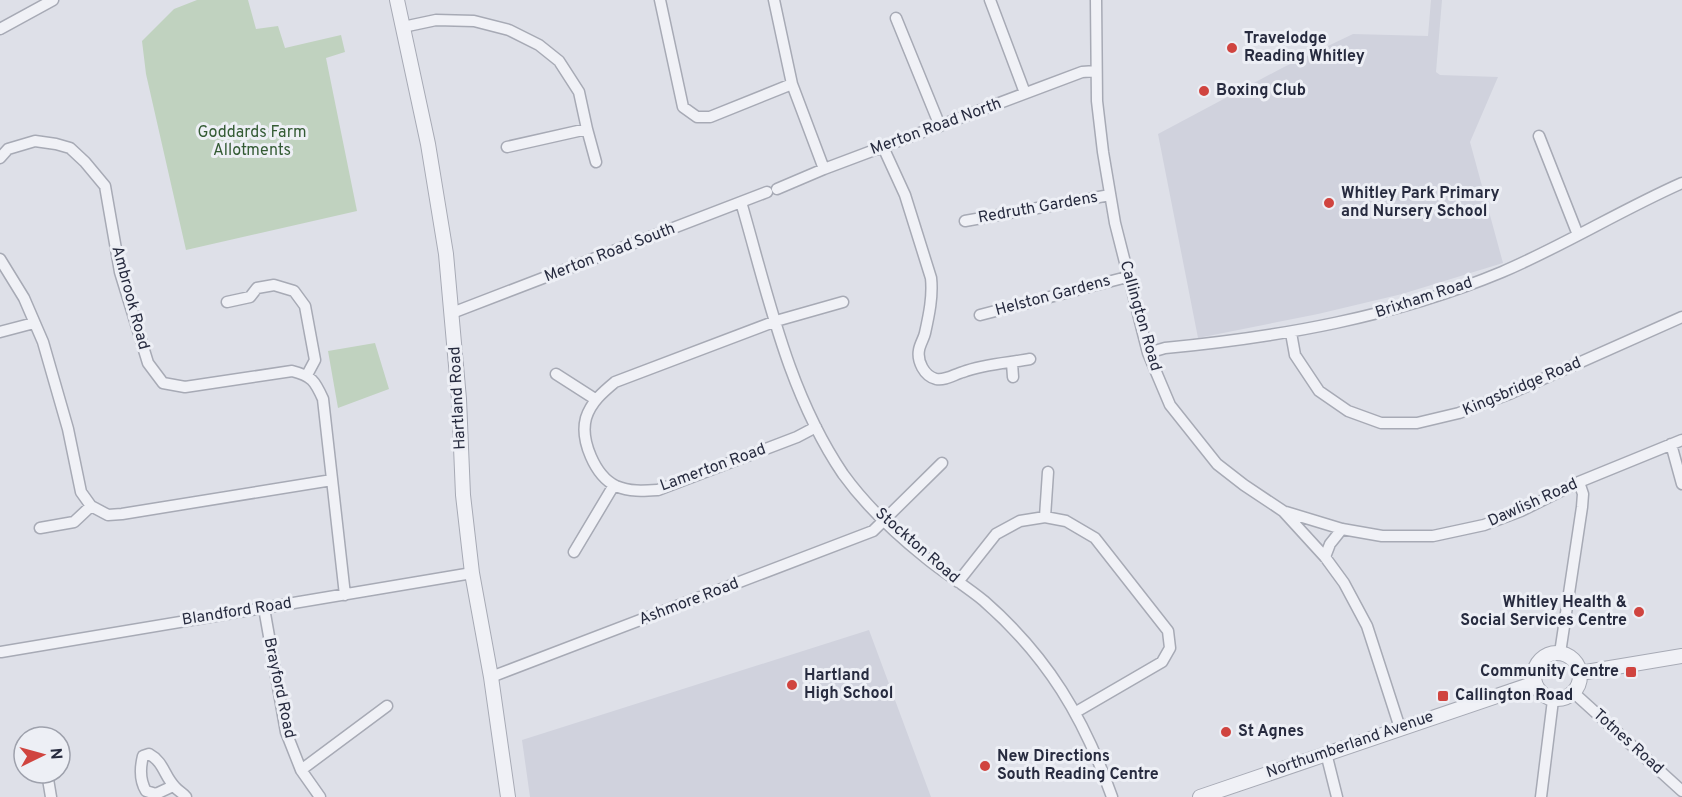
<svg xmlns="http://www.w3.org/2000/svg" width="1682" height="797" font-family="Overpass,sans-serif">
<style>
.built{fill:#d0d2dd}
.green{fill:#c0d2bf}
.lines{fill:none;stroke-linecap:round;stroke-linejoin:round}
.minor-casing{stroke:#a7aab5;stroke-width:13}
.tertiary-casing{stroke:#a7aab5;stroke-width:16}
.minor{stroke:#f0f1f6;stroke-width:10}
.tertiary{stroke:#f0f1f6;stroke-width:14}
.poi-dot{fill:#d0443f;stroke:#edeff5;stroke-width:2}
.labels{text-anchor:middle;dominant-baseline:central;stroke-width:6;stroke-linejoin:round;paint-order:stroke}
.poi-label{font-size:16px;font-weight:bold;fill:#272b3f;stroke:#edeff5;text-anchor:start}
.street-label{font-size:16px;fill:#272b3f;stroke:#edeff5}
.park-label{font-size:16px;fill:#345b34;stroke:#edeff5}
</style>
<rect width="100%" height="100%" fill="#dee0e8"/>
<path class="built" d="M 1431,0 L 1442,0 L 1436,72 L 1440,75 L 1498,77 L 1470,142 L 1503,263 L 1402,294 L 1318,314 L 1198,338 L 1158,134 L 1282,68 L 1353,34 L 1428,36 Z
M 869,630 L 931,797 L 530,797 L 522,740 Z"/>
<path class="green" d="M 197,0 L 248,0 L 256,29 L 278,26 L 285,48 L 341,35 L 345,52 L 326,58 L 357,211 L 186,250 L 146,74 L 142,41 L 174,9 Z
M 375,343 L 389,389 L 338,408 L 328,351 Z"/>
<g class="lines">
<g class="minor-casing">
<path id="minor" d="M 660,0 L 683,107 L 697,117 L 710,117 L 792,84
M 774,0 L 792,84 L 824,169
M 990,0 L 1025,93
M 1096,0 L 1097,101 L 1103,152 L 1115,223 L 1148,353 L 1170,405 L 1217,464 L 1244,485 L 1283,511 L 1325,557 L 1344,583 L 1367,626 L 1400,728
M 896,18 L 940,126
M 403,27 L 436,20 L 474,21 L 509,30 L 539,45 L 559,61 L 579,92 L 587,129 L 507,147
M 0,29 L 53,0
M 587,129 L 596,162
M 1539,136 L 1578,235
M 883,147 L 905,195 L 931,278 C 933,296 929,315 925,333 C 924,338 920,344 919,350 C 917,361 924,376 936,379 C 945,381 955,374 963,372 C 984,364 1008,363 1030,359
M 0,158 L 8,149 L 35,141 L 56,144 L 70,148 L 85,162 L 105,186 L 120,272 L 148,363 L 163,383 L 185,387 L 292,371 C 312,376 315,381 323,399 L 345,595
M 777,189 L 824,169 L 1082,72 L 1096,71
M 741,202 C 768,295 788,393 843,474 C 866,506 896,534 926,558 C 944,573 966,586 984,601 C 1048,657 1084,718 1112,797
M 965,221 L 1110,195
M 0,259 L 24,298 L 43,342 L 68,429 L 81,492 L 91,506 L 108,515 L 122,514 L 332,480
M 227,302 L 250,297 L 257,288 L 274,285 L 294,291 L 305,306 L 315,360 L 307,375
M 452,313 L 767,192
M 980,315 L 1127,277
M 0,332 L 34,323
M 1291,333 L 1295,355 L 1319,391 L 1348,411 L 1381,423 L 1417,423 L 1459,413 L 1509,394 L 1682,317
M 1148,353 L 1165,348 C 1280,337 1394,317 1502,272 C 1563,246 1621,210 1682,183
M 1012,363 L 1013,377
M 556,374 L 595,399
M 816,427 L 797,437 L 658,490 C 643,491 630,492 616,486 C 595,476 580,440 586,418 C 591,402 603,392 615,382 L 776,321 L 843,302
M 1671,444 L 1682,484
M 1286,512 L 1342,529 L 1382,536 L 1433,536 L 1484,525 L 1521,511 L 1579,482 L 1682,440
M 1045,517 L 1048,472
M 40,528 L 74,522 L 91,506
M 574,552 L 614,485
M 1325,557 L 1330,544 L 1342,529
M 958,582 L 996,534 L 1020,521 L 1045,517 L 1066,521 L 1095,538 L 1168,631 L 1170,648 L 1162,662 L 1076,712
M 264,608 L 286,732 L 301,770 L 320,797
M 1,652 L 472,573
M 1560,653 L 1582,507 L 1583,494 L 1579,482
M 491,677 L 873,531 L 942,463
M 1574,693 L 1682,791
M 1326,753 L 1337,797
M 301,770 L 387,706
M 47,773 L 51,797
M 173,786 L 156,794 L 146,791 C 140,781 140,768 143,756 L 149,754 C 164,762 164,776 175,787 C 178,791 183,793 186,797
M 1541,797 L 1553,700"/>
</g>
<g class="tertiary-casing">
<path id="tertiary" d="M 397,0 L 428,144 L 446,254 L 459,399 L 463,495 L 472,573 L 491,677 L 508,797
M1534 676a23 23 0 1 1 46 0a23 23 0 1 1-46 0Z
M 1580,673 L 1682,656
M 1200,797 L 1535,683"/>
</g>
<use href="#minor" class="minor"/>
<use href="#tertiary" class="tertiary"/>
</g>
<g class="poi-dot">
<circle cx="1232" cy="48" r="6"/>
<circle cx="1204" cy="91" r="6"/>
<circle cx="1329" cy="203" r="6"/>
<circle cx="1639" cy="612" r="6"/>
<rect x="1625" y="666" width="12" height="12" rx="3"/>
<circle cx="792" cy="685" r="6"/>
<rect x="1437" y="690" width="12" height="12" rx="3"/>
<circle cx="1226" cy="732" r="6"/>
<circle cx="985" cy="766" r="6"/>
</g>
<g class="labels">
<g class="poi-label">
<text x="1244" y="39">Travelodge<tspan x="1244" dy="18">Reading Whitley</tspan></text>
<text x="1216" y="91">Boxing Club</text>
<text x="1341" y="194">Whitley Park Primary<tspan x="1341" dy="18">and Nursery School</tspan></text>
<text x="1627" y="603" text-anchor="end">Whitley Health &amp;<tspan x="1627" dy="18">Social Services Centre</tspan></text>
<text x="1619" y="672" text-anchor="end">Community Centre</text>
<text x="804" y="676">Hartland<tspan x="804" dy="18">High School</tspan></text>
<text x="1455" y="696">Callington Road</text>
<text x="1238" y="732">St Agnes</text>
<text x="997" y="757">New Directions<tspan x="997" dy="18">South Reading Centre</tspan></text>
</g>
<g class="street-label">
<text transform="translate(936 127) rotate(-20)">Merton Road North</text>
<text transform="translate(1038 208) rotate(-10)">Redruth Gardens</text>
<text transform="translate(610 253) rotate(-21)">Merton Road South</text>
<text transform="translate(1053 296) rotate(-15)">Helston Gardens</text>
<text transform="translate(130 298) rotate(75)">Ambrook Road</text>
<text transform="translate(1424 298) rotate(-18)">Brixham Road</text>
<text transform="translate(1140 316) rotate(74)">Callington Road</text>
<text transform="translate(1522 387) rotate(-23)">Kingsbridge Road</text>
<text transform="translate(458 398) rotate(-93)">Hartland Road</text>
<text transform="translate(713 468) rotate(-20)">Lamerton Road</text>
<text transform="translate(1533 503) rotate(-24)">Dawlish Road</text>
<text transform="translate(917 546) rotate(41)">Stockton Road</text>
<text transform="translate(689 602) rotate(-21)">Ashmore Road</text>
<text transform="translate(237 612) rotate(-9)">Blandford Road</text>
<text transform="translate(279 688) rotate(78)">Brayford Road</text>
<text transform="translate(1628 742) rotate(42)">Totnes Road</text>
<text transform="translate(1350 745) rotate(-19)">Northumberland Avenue</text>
</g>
<g class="park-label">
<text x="252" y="133">Goddards Farm<tspan x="252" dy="18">Allotments</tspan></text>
</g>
</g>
<g transform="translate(42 755) rotate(85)"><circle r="28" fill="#edeff5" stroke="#9ea1ac" stroke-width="1.5"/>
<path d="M0-4.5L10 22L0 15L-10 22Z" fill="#d0443f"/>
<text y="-9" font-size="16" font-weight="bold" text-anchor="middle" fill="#272b3f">N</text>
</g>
</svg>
